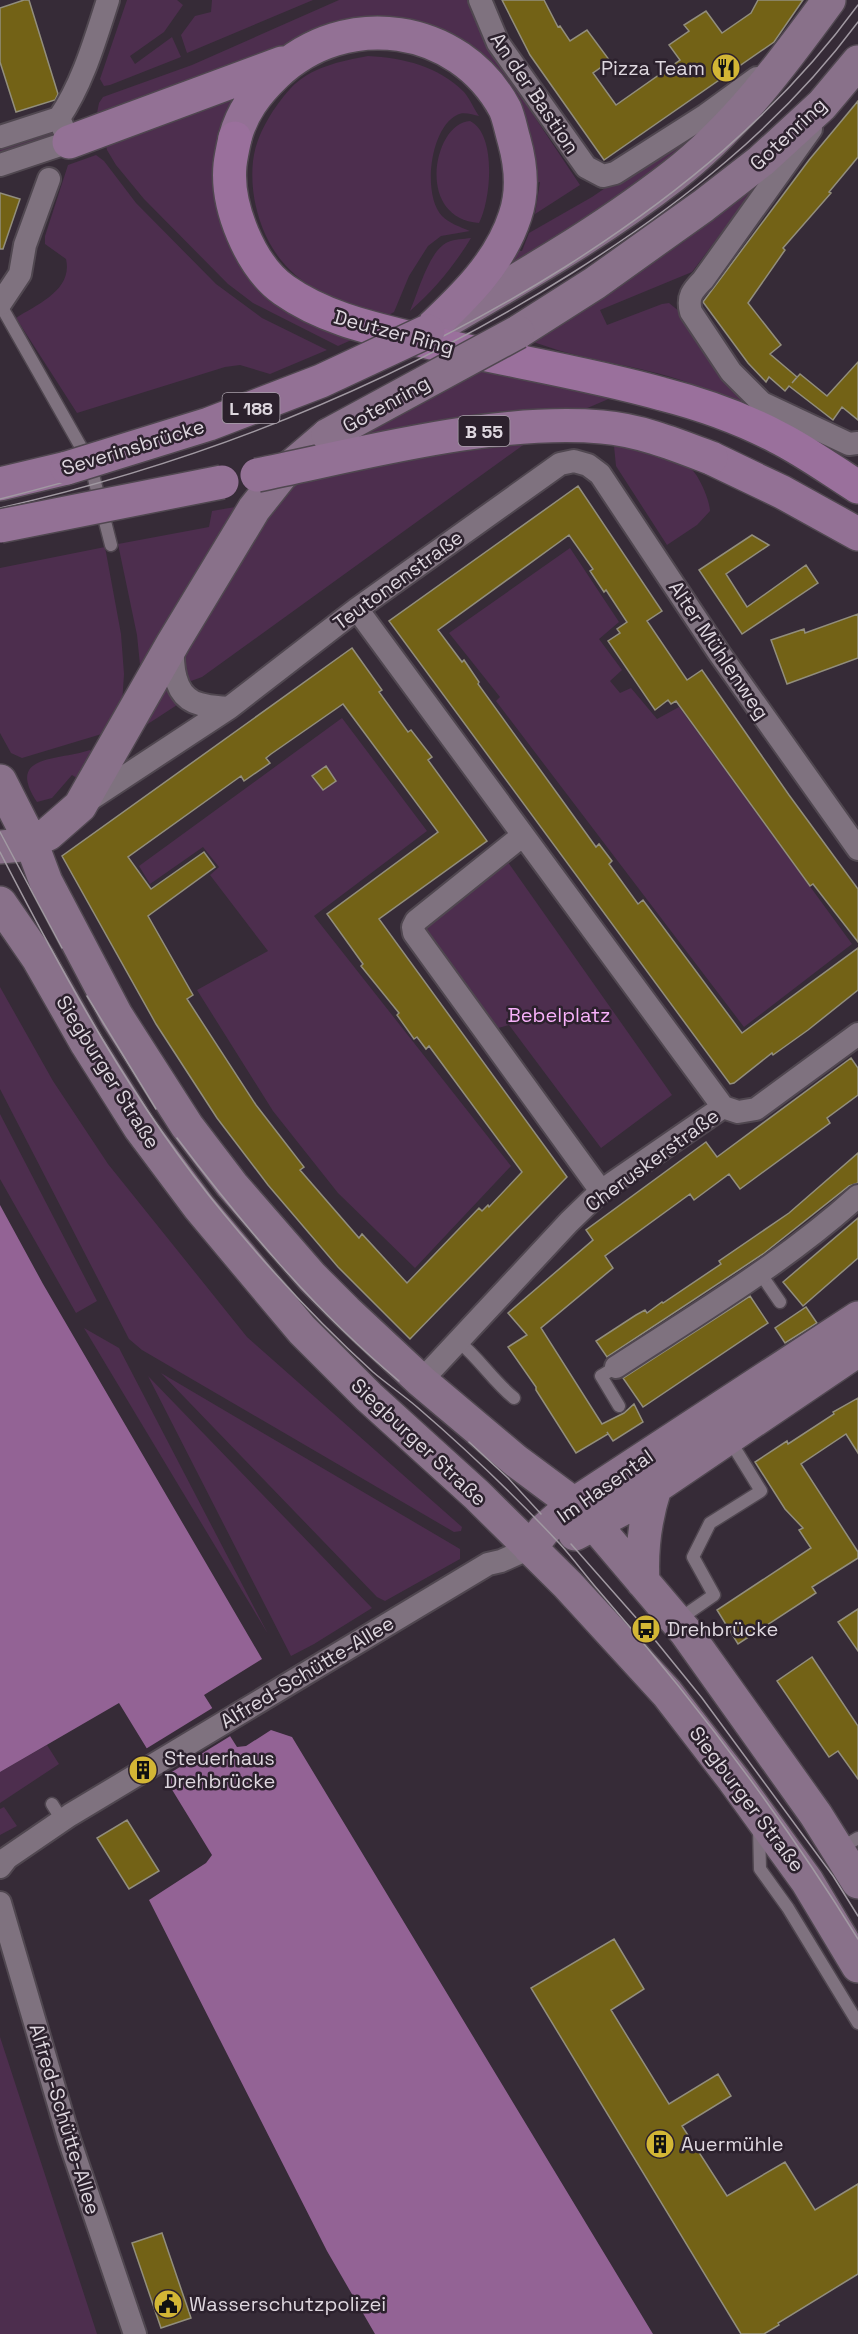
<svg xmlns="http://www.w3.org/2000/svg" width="858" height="2334" font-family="'Space Grotesk',sans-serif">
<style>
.green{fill:#4d2e4e}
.water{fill:#936395}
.pier{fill:#362b37}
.building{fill:#736216;stroke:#928e7d;stroke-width:1.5;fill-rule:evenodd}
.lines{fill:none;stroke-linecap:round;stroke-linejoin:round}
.service-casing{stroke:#504750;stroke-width:15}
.minor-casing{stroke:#504750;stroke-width:26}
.secondary-casing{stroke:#504750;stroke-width:36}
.primary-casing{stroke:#504750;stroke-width:36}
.trunk-casing{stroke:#504750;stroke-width:36}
.service{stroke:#7f727f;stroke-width:12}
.minor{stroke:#7f727f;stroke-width:22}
.secondary{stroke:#89718a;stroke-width:33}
.primary{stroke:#937195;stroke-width:33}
.trunk{stroke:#9a709c;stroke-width:33}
.tram{stroke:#a199a2;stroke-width:1.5}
.secondary-bridge-casing{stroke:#504750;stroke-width:36;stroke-linecap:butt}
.primary-bridge-casing{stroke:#504750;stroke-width:36;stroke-linecap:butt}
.secondary-bridge{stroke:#89718a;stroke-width:33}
.primary-bridge{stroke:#937195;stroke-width:33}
.labels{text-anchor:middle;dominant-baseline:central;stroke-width:5;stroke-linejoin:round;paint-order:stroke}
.shield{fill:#2c212d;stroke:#a9a0aa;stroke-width:1.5}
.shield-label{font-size:18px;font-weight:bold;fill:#ded7df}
.poi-label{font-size:20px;fill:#ded7df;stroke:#2c212d;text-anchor:start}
.street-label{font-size:20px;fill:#ded7df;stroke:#2c212d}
.park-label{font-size:20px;fill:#f7b1fa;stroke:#2c212d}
</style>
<rect width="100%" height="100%" fill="#362b37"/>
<path class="green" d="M 127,0 L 177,0 L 183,5 L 164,32 L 130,56 L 135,64 L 172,37 L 181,57 L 110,85 L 104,86 L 100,79 Z
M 212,0 L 313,0 L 187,53 L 181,35 L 195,16 L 211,12 Z
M 339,0 L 471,0 L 481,31 L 510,80 L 580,185 L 535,214 L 540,182 L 532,184 L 459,41 L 293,43 L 170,94 L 101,117 L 97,113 L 99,103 L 103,97 L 192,65 Z
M 368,56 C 404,58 438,66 464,92 C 470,99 474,109 479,116 C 473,115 463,111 457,115 C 430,128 422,195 442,216 C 449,223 460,227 470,231 L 441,236 L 428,246 L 409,276 L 394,312 L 387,316 C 353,305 316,296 290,270 C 262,243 249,199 253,161 C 256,135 273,108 290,89 C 310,67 341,61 368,56 Z
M 235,96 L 230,111 L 220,215 L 358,337 L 338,346 L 253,303 L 228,284 L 144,199 L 116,165 L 107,150 L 106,145 Z
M 726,106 L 693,144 L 509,272 L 504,265 L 512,250 L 522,251 L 529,233 L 592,197 Z
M 470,121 C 497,134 491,200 479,223 C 414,218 434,122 470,121 Z
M 51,130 L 53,137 L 0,154 L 0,147 Z
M 96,155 L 104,161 L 136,203 L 216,284 L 262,318 L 327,350 L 270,374 L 240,365 L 225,367 L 77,413 L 16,318 C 38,304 73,290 66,259 L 45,244 L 45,236 L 68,165 Z
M 754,183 L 757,185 L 692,272 L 600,310 L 607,325 L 662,304 L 669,303 L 685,316 L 766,415 C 740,405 715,393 689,383 C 637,364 580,361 529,340 L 631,277 L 682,243 Z
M 471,238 C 454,266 434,290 410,311 C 418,293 429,250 448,242 C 455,239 463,239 471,238 Z
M 486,365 L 620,394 L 555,422 L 202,677 L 191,681 L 183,677 L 181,654 L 232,564 L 293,485 L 357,436 Z
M 614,446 C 634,449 676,457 691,469 C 699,475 710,501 710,511 L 697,525 L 667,545 L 616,466 Z
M 241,506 L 141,675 L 137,635 L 118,544 L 209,527 L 212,511 Z
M 105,547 L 121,634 L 124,674 L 122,704 L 105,733 L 22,758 L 11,753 L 0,733 L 0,568 Z
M 570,548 L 619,622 L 599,639 L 622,670 L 610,681 L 620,693 L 631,688 L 657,719 L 679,707 L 852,944 L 744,1027 L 496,701 L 500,697 L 449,633 Z
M 165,682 L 180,703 L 134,733 Z
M 342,718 L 427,831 L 314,916 L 511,1166 L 415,1268 L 338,1193 L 273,1111 L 197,990 L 268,951 L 210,875 L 219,867 L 203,847 L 150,884 L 139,866 Z
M 90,750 L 94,754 L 80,780 L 72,775 L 52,798 L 37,802 C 5,754 58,761 90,750 Z
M 505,858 L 672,1095 L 601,1148 L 509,1025 L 491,1030 L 422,925 Z
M 0,987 L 53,1081 L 108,1164 L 247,1337 L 462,1527 L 461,1531 L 454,1532 L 142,1350 L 129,1339 L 0,1089 Z
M 0,1114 L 97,1301 L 76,1313 L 0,1179 Z
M 84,1328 L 119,1348 L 268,1634 Z
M 161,1373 L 460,1549 L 460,1559 L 385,1601 L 377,1597 Z
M 148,1376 L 372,1608 L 314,1644 L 291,1656 Z
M 47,1745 L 59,1764 L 0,1803 L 0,1772 Z
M 4,1807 L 17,1826 L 0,1835 L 0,1809 Z
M 0,2037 L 97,2334 L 0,2334 Z"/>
<path class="water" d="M 0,1205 L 43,1284 L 262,1659 L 204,1695 L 237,1747 L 246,1746 L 271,1730 L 292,1737 L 653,2334 L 375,2334 L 327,2251 L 149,1900 L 206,1863 L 212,1855 L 119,1703 L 0,1772 Z"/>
<path class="pier" d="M 214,1707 L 232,1735 L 162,1778 L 144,1750 Z"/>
<path class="building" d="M 24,0 L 29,0 L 58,94 L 55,100 L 16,112 L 0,62 L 0,8 Z
M 502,0 L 544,0 L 558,27 L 560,26 L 570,41 L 587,30 L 610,61 L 593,73 L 616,105 L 680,60 L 669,45 L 689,31 L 684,25 L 706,11 L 722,33 L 751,13 L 758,0 L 803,0 L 774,42 L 604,160 L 530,55 Z
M 858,101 L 858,157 L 829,192 L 831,193 L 783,248 L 785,250 L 748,303 L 781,345 L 770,354 L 797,377 L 792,383 L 800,374 L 827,396 L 858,362 L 858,420 L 842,407 L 833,420 L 789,386 L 785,391 L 769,377 L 766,382 L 748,363 L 703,302 L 809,160 Z
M 0,193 L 20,199 L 3,249 L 0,249 Z
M 578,486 L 662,611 L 647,621 L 687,680 L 702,670 L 789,795 L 858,889 L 858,942 L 813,884 L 810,886 L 676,701 L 671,704 L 668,700 L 655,710 L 608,641 L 620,633 L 617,629 L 627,622 L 606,590 L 604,592 L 590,571 L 593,569 L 569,535 L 438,630 L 462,662 L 464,660 L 479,682 L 478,684 L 596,847 L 599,844 L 612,861 L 609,864 L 638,904 L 643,900 L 742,1033 L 858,948 L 858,990 L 808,1030 L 773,1055 L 772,1053 L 734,1083 L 730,1084 L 389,621 Z
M 752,535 L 769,545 L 726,574 L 747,607 L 806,565 L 818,583 L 742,634 L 699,570 Z
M 858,614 L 858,658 L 787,684 L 771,640 L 804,629 L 805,633 Z
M 352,648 L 382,690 L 379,692 L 408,732 L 411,730 L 432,757 L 428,760 L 487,841 L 379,919 L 567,1177 L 410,1339 L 338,1267 L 268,1185 L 217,1118 L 156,1024 L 62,856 ZM 343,704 L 438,832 L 327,914 L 363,964 L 361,966 L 399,1013 L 397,1015 L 414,1039 L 417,1037 L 426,1049 L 429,1046 L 522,1172 L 489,1207 L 488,1205 L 482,1211 L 479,1208 L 407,1283 L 362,1234 L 359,1238 L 300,1170 L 304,1167 L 256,1105 L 187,999 L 193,995 L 148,916 L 215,867 L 204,852 L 151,889 L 128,857 L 241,776 L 244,781 L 270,763 L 266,758 L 271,754 Z
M 326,766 L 336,781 L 323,790 L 312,776 Z
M 851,1058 L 858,1068 L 858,1095 L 827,1118 L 830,1123 L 740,1189 L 729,1174 L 694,1200 L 690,1194 L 605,1256 L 613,1268 L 541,1328 L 602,1424 L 624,1413 L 634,1404 L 643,1422 L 613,1441 L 607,1432 L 608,1434 L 576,1453 L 536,1390 L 536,1387 L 508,1347 L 527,1335 L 508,1313 L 593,1240 L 586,1230 L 706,1142 L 717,1157 Z
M 858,1153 L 858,1183 L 849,1186 L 763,1254 L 607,1357 L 596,1341 L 636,1315 L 645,1310 L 647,1313 L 662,1302 L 663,1303 L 721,1264 L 719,1261 L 789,1213 Z
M 858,1218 L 858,1258 L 803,1306 L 783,1282 Z
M 750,1296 L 768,1323 L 643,1407 L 623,1378 Z
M 806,1307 L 817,1323 L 785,1343 L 775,1328 Z
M 858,1398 L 858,1453 L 846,1434 L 801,1464 L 858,1552 L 858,1558 L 812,1587 L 816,1593 L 738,1644 L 717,1610 L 811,1548 L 799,1530 L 803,1528 L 785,1509 L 755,1462 L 787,1441 L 788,1444 L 834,1414 L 833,1412 Z
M 858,1609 L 858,1651 L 838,1622 Z
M 812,1657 L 858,1726 L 858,1779 L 838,1751 L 829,1757 L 777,1681 Z
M 127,1820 L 159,1871 L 129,1889 L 97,1838 Z
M 614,1939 L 644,1989 L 611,2010 L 669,2104 L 718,2074 L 731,2096 L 682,2126 L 727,2196 L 785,2162 L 815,2210 L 858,2184 L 858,2274 L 778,2323 L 779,2325 L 764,2334 L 741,2334 L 531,1988 Z
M 162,2233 L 191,2318 L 161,2328 L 132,2243 Z"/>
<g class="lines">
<g class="service-casing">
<path id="service" d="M 0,304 L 90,463 L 111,545
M 760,1273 L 780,1302
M 458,1341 C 479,1358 493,1381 514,1398
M 616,1367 L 601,1376 L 619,1406
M 678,1620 L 714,1595 L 693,1557 L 710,1523 L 761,1491 L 729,1439
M 52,1804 L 62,1820
M 759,1828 L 760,1869 L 788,1908 L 858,2023
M 839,1849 L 858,1838"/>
</g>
<g class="minor-casing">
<path id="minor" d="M 480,0 L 498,43 L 586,167 L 603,176 L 615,173 L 706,115 L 757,78
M 811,129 L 703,280 C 692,291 687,297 691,312 L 731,372 L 762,403 L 849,444 L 858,443
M 0,137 L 59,118
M 0,165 L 69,142 L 59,118 C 83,83 95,40 108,0
M 0,304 L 20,274 L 25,245 L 49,179
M 357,609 L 723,1107
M 173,645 C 172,667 174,698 200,704 C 209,707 219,707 229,708
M 86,802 L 229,708 L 357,609 L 560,464 L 574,461 L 588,465 L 600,474 L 719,653 L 858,849
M 522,836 L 416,921 L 413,927 L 414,933 L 601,1191
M 723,1107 L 738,1112 L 756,1109 L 858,1034
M 616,1367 C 699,1313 785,1262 858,1196
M 421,1381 L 569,1222 L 601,1191 L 723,1107
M 0,1867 L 7,1858 L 70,1815 L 488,1564 L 501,1561 L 530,1548
M 0,1903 L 69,2139 L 135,2334"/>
</g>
<g class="secondary-casing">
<path id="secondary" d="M 443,323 C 521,278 601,232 673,176 C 735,128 783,63 829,0
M 518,332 L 595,283 L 703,206 L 761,161 L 822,105 L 858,62
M 0,781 L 31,842 L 46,882 L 116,1015 L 187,1126 L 232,1185 L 312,1277 L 346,1311 L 421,1381 L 516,1461 L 574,1504 L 595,1525 L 685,1631 L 816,1815 L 858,1882
M 0,847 L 22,845 L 48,834 L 80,806 L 173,643 L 254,509 L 281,475 L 328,435
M 0,903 L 38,958 L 87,1044 L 140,1128 L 199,1207 L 302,1330 L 369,1397 L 477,1495 L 568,1585 L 667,1693 L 734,1780 L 807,1881 L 858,1966
M 575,1534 L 626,1507 L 858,1350
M 530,1548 L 544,1530 L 574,1504 L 858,1318
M 643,1582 C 641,1549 645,1519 655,1488"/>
</g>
<g class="primary-casing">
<path id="primary" d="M 235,138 C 242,112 256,93 276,74 C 345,8 459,23 505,109 C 509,118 511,130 514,140 C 521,165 524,190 515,216 C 500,263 463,298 428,331
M 69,142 L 282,63
M 711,458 L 782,492 L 858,534
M 0,484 L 67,468"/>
</g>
<g class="trunk-casing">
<path id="trunk" d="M 235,138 C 233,147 231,156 230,165 C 226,206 250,266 284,290 C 325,319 375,329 423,341 C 503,360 584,372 662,394 C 701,404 741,418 777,437 C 805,451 831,470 858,487"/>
</g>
<use href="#service" class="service"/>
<use href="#minor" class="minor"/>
<use href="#secondary" class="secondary"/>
<use href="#primary" class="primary"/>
<use href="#trunk" class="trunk"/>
<path class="tram" d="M 0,499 C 199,450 391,376 565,267 C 677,196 779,113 858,5
M 0,508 C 202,462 396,384 572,273 C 680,205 781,126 858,22
M 0,832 L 62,948
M 0,852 C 65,978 133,1104 224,1214 C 270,1270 320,1324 373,1372 C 387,1384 403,1395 417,1407 C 466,1449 514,1495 559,1543 C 573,1558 585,1575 599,1591 C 694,1700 782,1816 858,1939
M 87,996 L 156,1109
M 177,1138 C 243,1225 315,1311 399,1381
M 469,1442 L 508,1478 L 541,1514
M 571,1544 L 646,1629 L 702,1698 L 833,1876 L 858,1916"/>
<g class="secondary-bridge-casing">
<path id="secondary-bridge" d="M 328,435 L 518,332"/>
</g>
<g class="primary-bridge-casing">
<path id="primary-bridge" d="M 67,468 L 209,424 L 321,381 L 428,331
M 257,475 C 365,453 493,418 602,427 C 640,430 677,445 711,458
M 0,526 L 222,482"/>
</g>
<use href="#secondary-bridge" class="secondary-bridge"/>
<use href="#primary-bridge" class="primary-bridge"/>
</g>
<defs>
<g id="restaurant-disc" transform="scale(1.5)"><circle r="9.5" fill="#d3b635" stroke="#2c212d"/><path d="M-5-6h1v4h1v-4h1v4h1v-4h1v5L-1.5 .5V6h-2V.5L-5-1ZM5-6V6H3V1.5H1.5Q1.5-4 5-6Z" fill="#111"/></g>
<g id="bus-disc" transform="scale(1.5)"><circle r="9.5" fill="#d3b635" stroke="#2c212d"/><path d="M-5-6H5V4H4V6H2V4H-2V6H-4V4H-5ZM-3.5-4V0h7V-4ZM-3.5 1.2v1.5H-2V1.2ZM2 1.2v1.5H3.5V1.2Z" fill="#111"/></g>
<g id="building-disc" transform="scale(1.5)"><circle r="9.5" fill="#d3b635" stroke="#2c212d"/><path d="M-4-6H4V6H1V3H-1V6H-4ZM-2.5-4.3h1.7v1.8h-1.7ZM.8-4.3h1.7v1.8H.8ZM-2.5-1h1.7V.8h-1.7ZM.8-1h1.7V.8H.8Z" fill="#111"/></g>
<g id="civic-disc" transform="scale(1.5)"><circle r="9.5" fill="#d3b635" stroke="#2c212d"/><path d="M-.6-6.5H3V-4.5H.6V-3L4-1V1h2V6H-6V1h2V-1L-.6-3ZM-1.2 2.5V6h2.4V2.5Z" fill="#111"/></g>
</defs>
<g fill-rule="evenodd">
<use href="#restaurant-disc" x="726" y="68"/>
<use href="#bus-disc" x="646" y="1629"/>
<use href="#building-disc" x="143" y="1770"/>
<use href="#building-disc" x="660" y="2144"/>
<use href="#civic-disc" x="168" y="2304"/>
</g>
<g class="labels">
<g class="shield">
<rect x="222.5" y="393" width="57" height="30" rx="4.5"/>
<rect x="458.5" y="416" width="51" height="30" rx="4.5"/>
</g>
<g class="shield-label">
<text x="251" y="408">L 188</text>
<text x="484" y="431">B 55</text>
</g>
<g class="poi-label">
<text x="705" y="68" text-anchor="end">Pizza Team</text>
<text x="667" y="1629">Drehbrücke</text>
<text x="164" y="1758">Steuerhaus<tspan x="164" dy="23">Drehbrücke</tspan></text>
<text x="681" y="2144">Auermühle</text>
<text x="189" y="2304">Wasserschutzpolizei</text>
</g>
<g class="street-label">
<text transform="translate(535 93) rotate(56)">An der Bastion</text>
<text transform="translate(788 134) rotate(-43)">Gotenring</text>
<text transform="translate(394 332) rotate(15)">Deutzer Ring</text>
<text transform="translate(386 404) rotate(-29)">Gotenring</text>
<text transform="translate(133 447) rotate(-17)">Severinsbrücke</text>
<text transform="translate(398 580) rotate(-36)">Teutonenstraße</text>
<text transform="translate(719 650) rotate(56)">Alter Mühlenweg</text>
<text transform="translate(108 1072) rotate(58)">Siegburger Straße</text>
<text transform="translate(652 1160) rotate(-36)">Cheruskerstraße</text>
<text transform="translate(419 1442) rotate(43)">Siegburger Straße</text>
<text transform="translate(605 1486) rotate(-35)">Im Hasental</text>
<text transform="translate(307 1672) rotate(-31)">Alfred-Schütte-Allee</text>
<text transform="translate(747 1799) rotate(53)">Siegburger Straße</text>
<text transform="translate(65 2119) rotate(73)">Alfred-Schütte-Allee</text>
</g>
<g class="park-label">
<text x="559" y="1015">Bebelplatz</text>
</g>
</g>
</svg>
